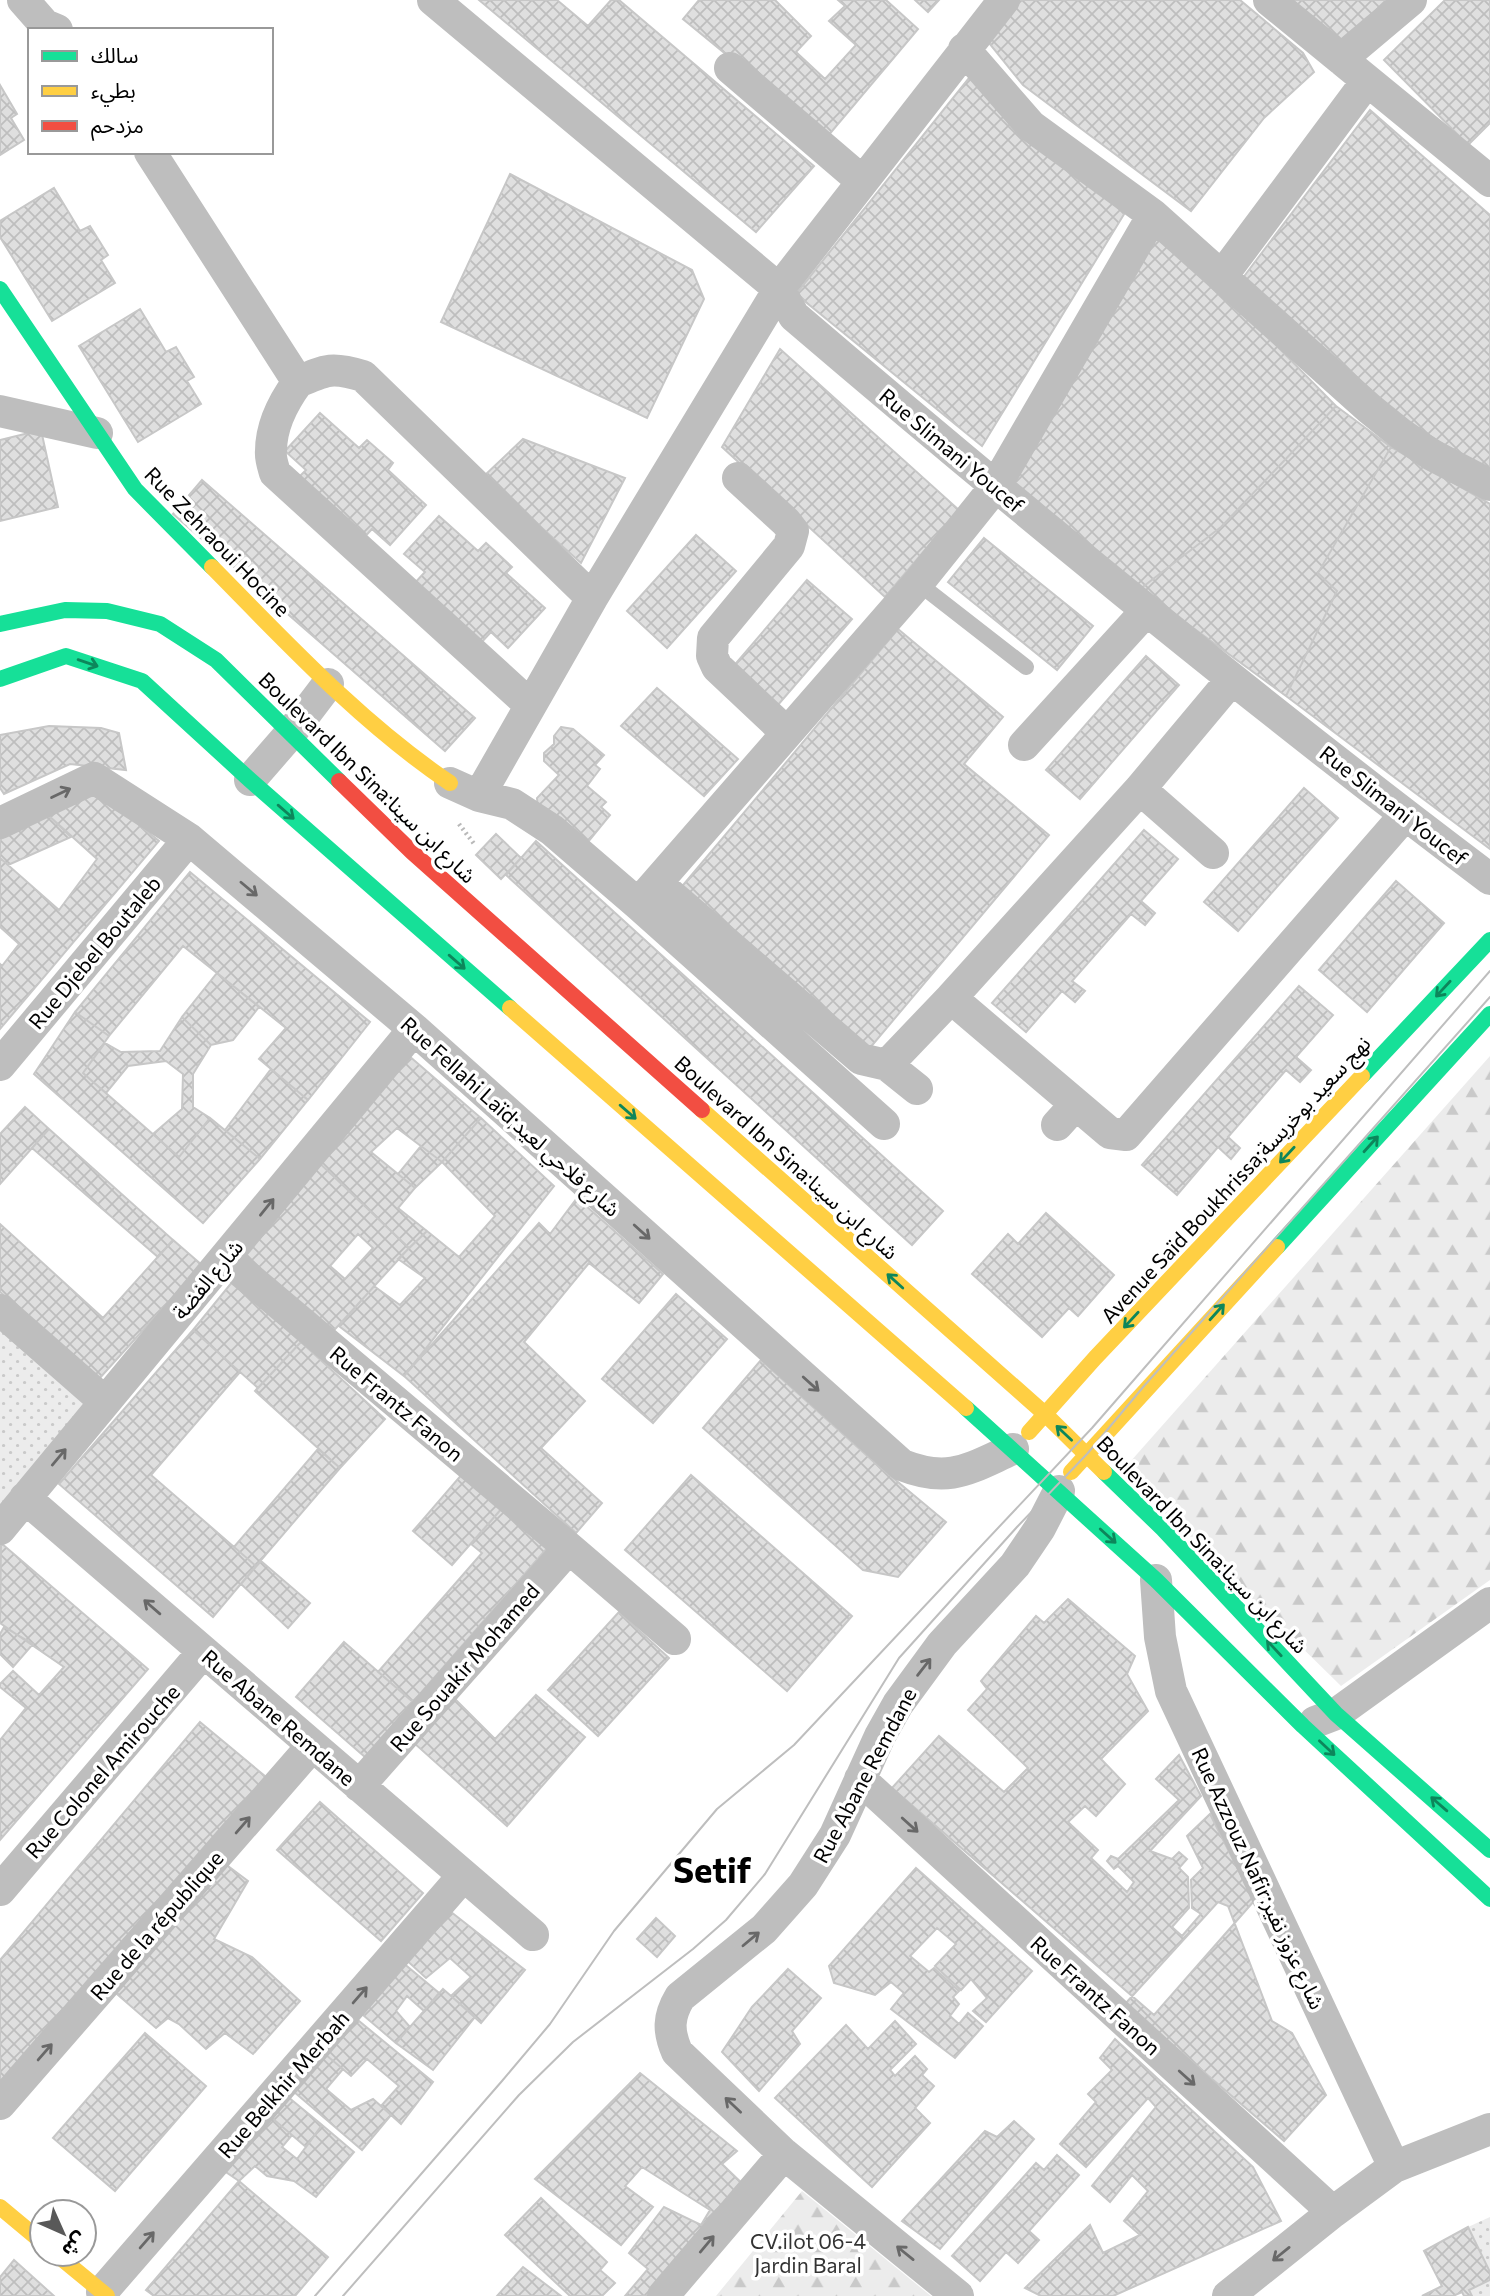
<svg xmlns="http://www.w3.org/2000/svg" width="1490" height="2296" font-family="Commissioner,'Noto Sans Arabic',sans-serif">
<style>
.green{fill:url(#green-dots)}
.forest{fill:url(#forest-firs)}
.building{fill:url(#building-cross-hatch);stroke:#c7c7c7;stroke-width:2;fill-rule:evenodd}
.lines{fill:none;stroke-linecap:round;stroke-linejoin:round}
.path{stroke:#b9b9b9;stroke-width:4.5;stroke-dasharray:2 3.5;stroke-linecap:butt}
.lane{stroke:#bebebe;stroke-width:16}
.street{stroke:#bebebe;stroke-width:32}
.fast{stroke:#16e098;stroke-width:16}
.slow{stroke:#ffcf43;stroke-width:16}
.jam{stroke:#f24e42;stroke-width:16}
.tram{stroke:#bebebe;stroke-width:2}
.oneway{stroke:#0d865b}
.oneway2{stroke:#686868}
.labels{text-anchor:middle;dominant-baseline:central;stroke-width:7;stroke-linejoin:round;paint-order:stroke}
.street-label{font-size:21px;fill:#000;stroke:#fff}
.park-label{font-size:21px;fill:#333;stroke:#fff}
.town-label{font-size:35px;font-weight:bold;fill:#000;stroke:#fff}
</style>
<defs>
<pattern id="green-dots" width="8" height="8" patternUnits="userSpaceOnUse" patternTransform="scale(1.75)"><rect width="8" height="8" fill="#ececec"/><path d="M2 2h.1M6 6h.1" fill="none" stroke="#c9c9c9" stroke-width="1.8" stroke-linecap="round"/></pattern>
<pattern id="forest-firs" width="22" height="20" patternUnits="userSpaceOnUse" patternTransform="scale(1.75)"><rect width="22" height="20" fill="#ececec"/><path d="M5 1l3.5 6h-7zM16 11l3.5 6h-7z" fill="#c9c9c9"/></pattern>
<pattern id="building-cross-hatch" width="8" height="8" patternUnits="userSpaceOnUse" patternTransform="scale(1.75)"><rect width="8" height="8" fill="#dfdfdf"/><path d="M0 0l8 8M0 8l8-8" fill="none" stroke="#bebebe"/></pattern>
</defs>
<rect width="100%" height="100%" fill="#fff"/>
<path class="green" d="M 0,1324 L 93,1402 L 0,1511 Z
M 1490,2217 L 1490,2272 L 1468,2227 Z
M 1490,2280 L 1490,2296 L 1472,2296 L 1469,2290 Z"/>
<path class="forest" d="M 1490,1056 L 1490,1580 L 1341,1686 L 1122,1471 Z
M 802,2191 L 931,2296 L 716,2296 Z"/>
<path class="building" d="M 479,0 L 557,0 L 588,26 L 611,0 L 619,0 L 814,166 L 756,232 Z
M 699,0 L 775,0 L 811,36 L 796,52 L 825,79 L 856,45 L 829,21 L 845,6 L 838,0 L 886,0 L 918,29 L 827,137 L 683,19 Z
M 915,0 L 939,0 L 928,12 Z
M 1016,0 L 1240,0 L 1303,53 L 1314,72 L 1264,118 L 1191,211 L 1023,85 L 985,38 Z
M 1286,0 L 1398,0 L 1342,47 Z
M 1445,0 L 1490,0 L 1490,123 L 1468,145 L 1384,60 Z
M 973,73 L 1126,211 L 982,446 L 796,294 Z
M 0,85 L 17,114 L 11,118 L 24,140 L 0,155 Z
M 1370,110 L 1490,215 L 1490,472 L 1387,410 L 1242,279 Z
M 510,174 L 692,270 L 704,299 L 647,418 L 441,322 Z
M 54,188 L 80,231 L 90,226 L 108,255 L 101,260 L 115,283 L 52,321 L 0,237 L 0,221 Z
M 1156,233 L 1254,323 L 1336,406 L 1221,527 L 1140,589 L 1009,484 Z
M 140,309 L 166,352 L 176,347 L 194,377 L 187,381 L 201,404 L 138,442 L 79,346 Z
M 780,349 L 959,510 L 885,597 L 722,447 Z
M 1336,406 L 1391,447 L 1318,573 L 1337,591 L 1286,696 L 1140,589 L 1221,527 Z
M 320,413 L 359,448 L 367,440 L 393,463 L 388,470 L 426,505 L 390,545 L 372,529 L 359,543 L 293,483 L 306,470 L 285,451 Z
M 41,430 L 58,507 L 0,521 L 0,440 Z
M 523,439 L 625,478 L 581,563 L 484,476 Z
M 1391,447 L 1490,504 L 1490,849 L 1286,696 L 1337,591 L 1318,573 Z
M 202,480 L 475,718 L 445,751 L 173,514 Z
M 439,516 L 478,551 L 486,543 L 512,567 L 506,573 L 545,608 L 508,648 L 491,632 L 478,646 L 412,586 L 425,572 L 404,554 Z
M 696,535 L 736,571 L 667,648 L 627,611 Z
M 984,538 L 1093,626 L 1057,670 L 948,582 Z
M 807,580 L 852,619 L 777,706 L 732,668 Z
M 898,629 L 1003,717 L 964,764 L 1049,835 L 869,1049 L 679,890 Z
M 1146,656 L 1179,685 L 1080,799 L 1046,770 Z
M 657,688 L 738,759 L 704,796 L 621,726 Z
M 49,726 L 101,728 L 119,733 L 126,770 L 70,764 L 4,794 L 0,788 L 0,735 Z
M 561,727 L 573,729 L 604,755 L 595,765 L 600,769 L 587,786 L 606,802 L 601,807 L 610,815 L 583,848 L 538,810 L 537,798 L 559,775 L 544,761 L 544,753 L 554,744 L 554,736 Z
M 94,788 L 159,841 L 0,1029 L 0,964 L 2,966 L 19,944 L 0,927 L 0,858 L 59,910 L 97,859 L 48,815 Z
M 1304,788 L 1338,818 L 1238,931 L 1204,902 Z
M 48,815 L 71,837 L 8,865 L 0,858 L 0,839 Z
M 1144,830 L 1178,859 L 1141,901 L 1155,913 L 1145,925 L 1131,914 L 1072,981 L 1085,991 L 1075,1002 L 1062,991 L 1026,1032 L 992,1003 Z
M 496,834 L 521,858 L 501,879 L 476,855 Z
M 536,841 L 943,1211 L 912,1245 L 506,875 Z
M 190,872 L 370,1022 L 308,1100 L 259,1059 L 286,1028 L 183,946 L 109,1036 L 75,1012 Z
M 1396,881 L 1444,923 L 1367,1012 L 1319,970 Z
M 217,973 L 259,1007 L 233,1040 L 211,1045 L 182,1017 Z
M 1299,986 L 1333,1015 L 1296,1057 L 1311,1070 L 1300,1082 L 1286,1070 L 1228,1137 L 1240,1148 L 1231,1159 L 1218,1147 L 1177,1195 L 1142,1165 Z
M 75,1012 L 109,1036 L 83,1073 L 179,1157 L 210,1118 L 260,1159 L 203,1223 L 34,1074 Z
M 182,1017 L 211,1045 L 193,1074 L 193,1107 L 210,1118 L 179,1157 L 153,1134 L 182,1109 L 183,1074 L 166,1061 L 128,1066 L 106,1093 L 83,1073 L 105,1043 L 121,1052 L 160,1051 Z
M 401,1049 L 481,1118 L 442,1162 L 397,1128 L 371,1152 L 415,1188 L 398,1208 L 427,1231 L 409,1248 L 312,1156 Z
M 271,1069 L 308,1100 L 260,1159 L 225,1130 Z
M 25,1107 L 49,1129 L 0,1184 L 0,1134 Z
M 481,1118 L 554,1186 L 404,1376 L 339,1326 L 374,1286 L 400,1305 L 425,1278 L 398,1259 L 427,1231 L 459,1257 L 495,1216 L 442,1162 Z
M 49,1129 L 173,1240 L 158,1257 L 32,1148 Z
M 421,1146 L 442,1162 L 415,1188 L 398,1174 Z
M 312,1156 L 409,1248 L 328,1337 L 225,1258 ZM 358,1234 L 373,1248 L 345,1279 L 330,1266 Z
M 577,1198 L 663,1274 L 639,1303 L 589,1263 L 524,1342 L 585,1401 L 541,1448 L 602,1503 L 576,1533 L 404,1376 L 539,1223 L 550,1234 Z
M 1046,1213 L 1114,1275 L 1078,1316 L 1069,1308 L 1042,1337 L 972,1274 L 1008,1234 L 1018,1244 Z
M 0,1224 L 103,1318 L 173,1240 L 202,1265 L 98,1380 L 0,1292 Z
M 233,1281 L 301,1342 L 258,1388 L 193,1330 Z
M 676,1294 L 727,1339 L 653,1423 L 602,1379 Z
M 193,1330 L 240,1372 L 151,1475 L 256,1566 L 213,1617 L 59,1484 Z
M 301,1342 L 385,1419 L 340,1468 L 255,1391 Z
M 761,1360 L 874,1462 L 946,1522 L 898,1577 L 863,1570 L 703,1428 Z
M 318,1449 L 340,1468 L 256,1566 L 234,1547 Z
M 464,1472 L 503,1507 L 452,1565 L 413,1531 Z
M 691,1475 L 852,1616 L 787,1691 L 625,1550 Z
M 503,1507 L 549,1546 L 413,1702 L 378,1672 L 482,1553 L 471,1544 Z
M 1,1543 L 148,1669 L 0,1840 L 0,1740 L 26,1708 L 0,1687 L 0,1684 L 13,1671 L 39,1695 L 64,1667 L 0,1623 Z
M 261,1561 L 310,1603 L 288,1628 L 241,1584 Z
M 1068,1599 L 1135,1656 L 1127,1674 L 1148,1711 L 1101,1759 L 1125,1784 L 1096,1816 L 1085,1806 L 1068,1822 L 1098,1850 L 1091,1858 L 1127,1892 L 1134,1882 L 1118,1866 L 1114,1869 L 1107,1861 L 1111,1856 L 1118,1859 L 1179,1800 L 1156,1779 L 1179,1755 L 1201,1796 L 1150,1851 L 1172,1859 L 1179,1852 L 1187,1859 L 1179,1868 L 1188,1877 L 1189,1908 L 1172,1927 L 1182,1936 L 1201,1914 L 1192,1908 L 1191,1880 L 1203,1868 L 1187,1836 L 1210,1814 L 1254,1901 L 1154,2015 L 892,1788 L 939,1736 L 1004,1792 L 1028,1768 L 968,1710 L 987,1689 L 981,1681 L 1036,1616 L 1044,1623 Z
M 619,1612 L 669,1658 L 598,1736 L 548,1690 Z
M 4,1627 L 33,1644 L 13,1667 L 0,1654 L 0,1634 Z
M 344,1642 L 413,1702 L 365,1757 L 296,1697 Z
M 536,1695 L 585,1737 L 507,1826 L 414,1743 L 452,1696 L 495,1739 Z
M 200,1722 L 266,1777 L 0,2094 L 0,1960 Z
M 320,1802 L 423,1893 L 381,1941 L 277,1850 Z
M 224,1863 L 248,1881 L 214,1939 L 252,1957 L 300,2001 L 253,2054 L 225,2033 L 206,2049 L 179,2024 L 168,2018 L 156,2028 L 111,1989 Z
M 916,1868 L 1032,1971 L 986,2022 L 973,2011 L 987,1998 L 971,1979 L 961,1990 L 935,1966 L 956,1944 L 937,1928 L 910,1956 L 929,1972 L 934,1968 L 959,1991 L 953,1997 L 959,2004 L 950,2016 L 959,2024 L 968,2013 L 983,2026 L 955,2058 L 891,2009 L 904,1993 L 891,1982 L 875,1995 L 834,1983 L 829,1966 Z
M 1218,1902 L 1228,1906 L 1272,2021 L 1292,2033 L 1326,2095 L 1284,2141 L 1125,2004 Z
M 446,1908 L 525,1970 L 481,2023 L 451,1996 L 471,1977 L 450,1958 L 426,1978 L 403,1957 Z
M 656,1918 L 675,1936 L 657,1957 L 637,1939 Z
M 402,1962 L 439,1993 L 424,2011 L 407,1996 L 396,2011 L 410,2027 L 396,2043 L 357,2010 Z
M 788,1969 L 821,1998 L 792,2031 L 800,2044 L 759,2091 L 722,2052 L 752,2007 Z
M 443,1989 L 475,2017 L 433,2070 L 396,2043 Z
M 353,2016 L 433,2082 L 401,2124 L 381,2106 L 399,2086 L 367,2059 L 351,2076 L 320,2050 Z
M 895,2021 L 916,2044 L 890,2070 L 895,2076 L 915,2056 L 927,2069 L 922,2075 L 934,2086 L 915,2108 L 930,2123 L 872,2187 L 775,2098 L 846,2025 L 868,2049 Z
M 145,2033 L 206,2086 L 115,2191 L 53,2138 Z
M 1115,2039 L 1253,2167 L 1281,2221 L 1113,2296 L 1041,2296 L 1025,2288 L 1090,2225 L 1103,2253 L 1140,2235 L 1124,2221 L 1148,2191 L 1132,2175 L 1110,2202 L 1092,2186 L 1156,2107 L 1148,2098 L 1086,2167 L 1060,2144 L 1096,2102 L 1088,2094 L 1112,2070 L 1100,2058 Z
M 320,2050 L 343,2069 L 326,2089 L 351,2110 L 373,2099 L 391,2115 L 362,2150 L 287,2086 Z
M 640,2073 L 737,2151 L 722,2164 L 747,2188 L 656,2296 L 625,2296 L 648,2269 L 629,2253 L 664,2207 L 701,2225 L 710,2210 L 642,2167 L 625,2186 L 653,2207 L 621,2245 L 535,2179 Z
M 282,2092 L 322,2125 L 306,2147 L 265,2112 Z
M 265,2112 L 292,2135 L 282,2147 L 297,2159 L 322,2125 L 354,2152 L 316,2197 L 294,2181 L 267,2176 L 255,2166 L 239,2181 L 220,2168 Z
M 1014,2121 L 1034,2139 L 940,2249 L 902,2221 L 985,2131 L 997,2137 Z
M 1057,2155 L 1079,2175 L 1029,2231 L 1039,2240 L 1018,2263 L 1006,2252 L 980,2281 L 952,2256 L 1036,2163 L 1044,2170 Z
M 239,2181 L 328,2257 L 295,2296 L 154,2296 L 146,2290 Z
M 541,2198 L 607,2262 L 600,2270 L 615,2283 L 602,2296 L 570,2296 L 505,2235 Z
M 1468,2227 L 1490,2272 L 1490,2280 L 1469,2290 L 1472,2296 L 1464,2296 L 1462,2292 L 1453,2296 L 1422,2296 L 1442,2286 L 1424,2251 Z
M 14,2260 L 54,2296 L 0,2296 L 0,2277 Z
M 523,2267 L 561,2296 L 497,2296 Z"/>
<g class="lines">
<path class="path" d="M 459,824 L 475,845"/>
<path class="lane" d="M 918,583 L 1026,667"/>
<path class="street" d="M 23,0 L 45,25 L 57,30
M 433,0 L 779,289 L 794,316 C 1021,510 1251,699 1490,879
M 1269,0 L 1490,181
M 964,49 L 1031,126 L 1153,215 L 1370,409 L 1401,434 L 1432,455 L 1490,485
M 1341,59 L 1411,0
M 730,68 L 862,181
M 150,152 L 298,382 C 284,401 271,426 271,451 C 270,458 273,466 275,473 L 529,704
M 1222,276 L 1367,81
M 298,382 C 327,369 333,367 363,376 L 592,598
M 0,411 L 97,433
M 738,478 L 786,522 L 793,531 L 789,546 L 713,638 L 712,656 L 717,667 L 787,733
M 1024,745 L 1147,610
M 250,780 L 290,734 L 328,684
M 450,783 L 479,796 L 592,598 L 779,289 L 1004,0
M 1140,789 L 1213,853
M 479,796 L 512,804 L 552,830 L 638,904 L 884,1124
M 0,823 L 94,778 L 189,839 L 414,1029 L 902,1465 C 950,1484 970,1468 1013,1449
M 657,883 L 861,1059 L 887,1065
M 638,904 L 918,583 L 995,487 L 1153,215
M 951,998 L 1140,789 L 1232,679
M 0,1065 L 189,839
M 917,1089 L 887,1065 L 951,998 L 1110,1133 L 1126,1135 L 1405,815
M 1057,1125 L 1076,1104
M 225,1258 L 569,1548 L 675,1639
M 0,1310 L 105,1402
M 25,1498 L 533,1935
M 0,1529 L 414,1029
M 1156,1580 L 1160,1637 L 1171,1691 L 1394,2167
M 1315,1722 L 1336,1714 L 1490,1603
M 860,1779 L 1333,2212
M 359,1786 L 569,1548
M 0,1890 L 203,1652
M 0,2104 L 312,1746
M 102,2292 L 463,1876
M 663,2296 L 784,2154
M 958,2296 L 784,2154 L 677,2052 C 668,2031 668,2017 680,1997 L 764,1929 L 803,1885 L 835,1835 L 880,1736 L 898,1704 L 942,1644 L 1015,1565 L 1040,1528 L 1059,1491
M 1228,2296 L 1333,2212 L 1394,2167 L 1490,2129"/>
<path class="fast" d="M 0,289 L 135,489 L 212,567
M 0,624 L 65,610 L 107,611 L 160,624 L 216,660 L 339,781
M 0,679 L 66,656 L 142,681 L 250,780 L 510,1008
M 1362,1076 L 1490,940
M 1277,1247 L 1490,1014
M 966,1408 L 1156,1580 L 1303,1726 L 1490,1899
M 1104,1472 L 1163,1529 L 1336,1714 L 1490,1850"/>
<path class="slow" d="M 212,567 C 287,643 361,723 450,783
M 510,1008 L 966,1408
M 702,1110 L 1045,1414 L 1104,1472
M 1029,1432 L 1095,1358 L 1362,1076
M 1071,1472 L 1277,1247
M 0,2207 L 42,2242
M 56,2254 L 107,2296"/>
<path class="jam" d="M 339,781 L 412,852 L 702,1110"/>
<path class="tram" d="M 315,2296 L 502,2081 L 550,2024 L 614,1931 L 717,1809 L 794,1745 L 1092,1428 L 1490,971
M 343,2296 L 519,2095 L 573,2042 L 693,1949 L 726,1920 L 765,1874 L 899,1658 L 1017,1527 L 1087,1454 L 1144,1386 L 1490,997"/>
</g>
<defs><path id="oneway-shaft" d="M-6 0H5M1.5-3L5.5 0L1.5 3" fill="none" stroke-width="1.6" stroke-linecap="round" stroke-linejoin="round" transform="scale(1.75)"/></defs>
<g class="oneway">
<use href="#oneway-shaft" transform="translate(88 663) rotate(19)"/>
<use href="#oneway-shaft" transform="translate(286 812) rotate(41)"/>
<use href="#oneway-shaft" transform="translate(457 962) rotate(41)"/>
<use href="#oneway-shaft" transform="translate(1443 989) rotate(133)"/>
<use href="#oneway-shaft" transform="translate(628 1112) rotate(41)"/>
<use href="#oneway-shaft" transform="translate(1371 1144) rotate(-48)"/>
<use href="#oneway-shaft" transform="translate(1287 1155) rotate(133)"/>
<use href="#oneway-shaft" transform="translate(895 1281) rotate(-138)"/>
<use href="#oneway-shaft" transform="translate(1217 1312) rotate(-48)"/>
<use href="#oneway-shaft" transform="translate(1131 1320) rotate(133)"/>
<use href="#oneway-shaft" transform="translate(1064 1433) rotate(-137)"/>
<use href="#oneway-shaft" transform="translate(1108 1536) rotate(42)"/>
<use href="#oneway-shaft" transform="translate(1274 1648) rotate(-133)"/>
<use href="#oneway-shaft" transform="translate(1327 1748) rotate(43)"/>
<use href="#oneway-shaft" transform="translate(1439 1804) rotate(-139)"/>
</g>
<g class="oneway2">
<use href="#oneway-shaft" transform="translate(61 793) rotate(-26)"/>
<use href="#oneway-shaft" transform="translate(249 889) rotate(40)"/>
<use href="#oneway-shaft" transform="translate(267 1207) rotate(-51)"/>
<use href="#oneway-shaft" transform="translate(642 1232) rotate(42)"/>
<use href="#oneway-shaft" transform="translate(811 1384) rotate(42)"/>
<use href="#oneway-shaft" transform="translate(59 1457) rotate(-50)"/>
<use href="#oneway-shaft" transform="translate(152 1607) rotate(-139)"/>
<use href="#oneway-shaft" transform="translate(924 1667) rotate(-52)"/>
<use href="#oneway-shaft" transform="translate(243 1825) rotate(-49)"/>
<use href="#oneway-shaft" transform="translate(910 1825) rotate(42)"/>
<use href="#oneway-shaft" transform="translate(751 1939) rotate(-40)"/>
<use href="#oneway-shaft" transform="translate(360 1995) rotate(-49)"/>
<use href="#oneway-shaft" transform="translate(45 2052) rotate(-49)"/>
<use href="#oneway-shaft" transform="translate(1187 2078) rotate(42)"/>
<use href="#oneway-shaft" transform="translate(733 2105) rotate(-137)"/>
<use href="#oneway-shaft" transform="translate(147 2240) rotate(-49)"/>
<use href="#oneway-shaft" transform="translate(707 2244) rotate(-50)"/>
<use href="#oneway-shaft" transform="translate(905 2253) rotate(-141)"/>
<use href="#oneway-shaft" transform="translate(1281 2254) rotate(141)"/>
</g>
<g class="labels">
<g class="street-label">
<text transform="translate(952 450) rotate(40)">Rue Slimani Youcef</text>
<text transform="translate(218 541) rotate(46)">Rue Zehraoui Hocine</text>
<text transform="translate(368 777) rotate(44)">Boulevard Ibn Sina:شارع ابن سينا</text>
<text transform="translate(1394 805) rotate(38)">Rue Slimani Youcef</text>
<text transform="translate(94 952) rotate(-50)">Rue Djebel Boutaleb</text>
<text transform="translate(511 1116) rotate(42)">Rue Fellahi Laïd;شارع فلاحي لعيد</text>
<text transform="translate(787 1157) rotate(42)">Boulevard Ibn Sina:شارع ابن سينا</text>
<text transform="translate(1235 1179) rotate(-47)">Avenue Saïd Boukhrissa;نهج سعيد بوخريسة</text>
<text transform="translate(207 1279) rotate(-50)">شارع الفضة</text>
<text transform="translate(397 1403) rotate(40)">Rue Frantz Fanon</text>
<text transform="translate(1203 1544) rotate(46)">Boulevard Ibn Sina:شارع ابن سينا</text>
<text transform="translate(464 1667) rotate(-49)">Rue Souakir Mohamed</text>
<text transform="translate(279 1717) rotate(41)">Rue Abane Remdane</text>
<text transform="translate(102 1771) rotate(-49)">Rue Colonel Amirouche</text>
<text transform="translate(864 1775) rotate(-62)">Rue Abane Remdane</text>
<text transform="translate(1259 1878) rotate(65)">Rue Azzouz Nafir;شارع عزوز نفير</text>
<text transform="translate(156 1925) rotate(-49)">Rue de la république</text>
<text transform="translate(1096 1995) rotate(42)">Rue Frantz Fanon</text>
<text transform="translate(283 2084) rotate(-49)">Rue Belkhir Merbah</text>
</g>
<g class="park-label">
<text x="808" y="2240">CV.ilot 06-4<tspan x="808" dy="24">Jardin Baral</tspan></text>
</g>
<g class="town-label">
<text x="712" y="1868">Setif</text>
</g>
</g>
<rect x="28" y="28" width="245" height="126" fill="#ffffff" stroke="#999999" stroke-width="2"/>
<rect x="42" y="51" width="35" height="10" fill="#16e098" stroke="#999999" stroke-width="2"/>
<text x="91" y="63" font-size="21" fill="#000000">سالك</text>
<rect x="42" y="86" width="35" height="10" fill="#ffcf43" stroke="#999999" stroke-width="2"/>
<text x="91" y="98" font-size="21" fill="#000000">بطيء</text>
<rect x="42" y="121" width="35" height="10" fill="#f24e42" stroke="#999999" stroke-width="2"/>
<text x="91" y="133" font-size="21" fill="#000000">مزدحم</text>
<g transform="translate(63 2233) rotate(135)"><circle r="33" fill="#ffffff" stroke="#999999" stroke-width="2"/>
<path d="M0-5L12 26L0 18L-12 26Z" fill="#595959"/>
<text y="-10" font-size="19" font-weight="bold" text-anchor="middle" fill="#000000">ش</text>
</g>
</svg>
